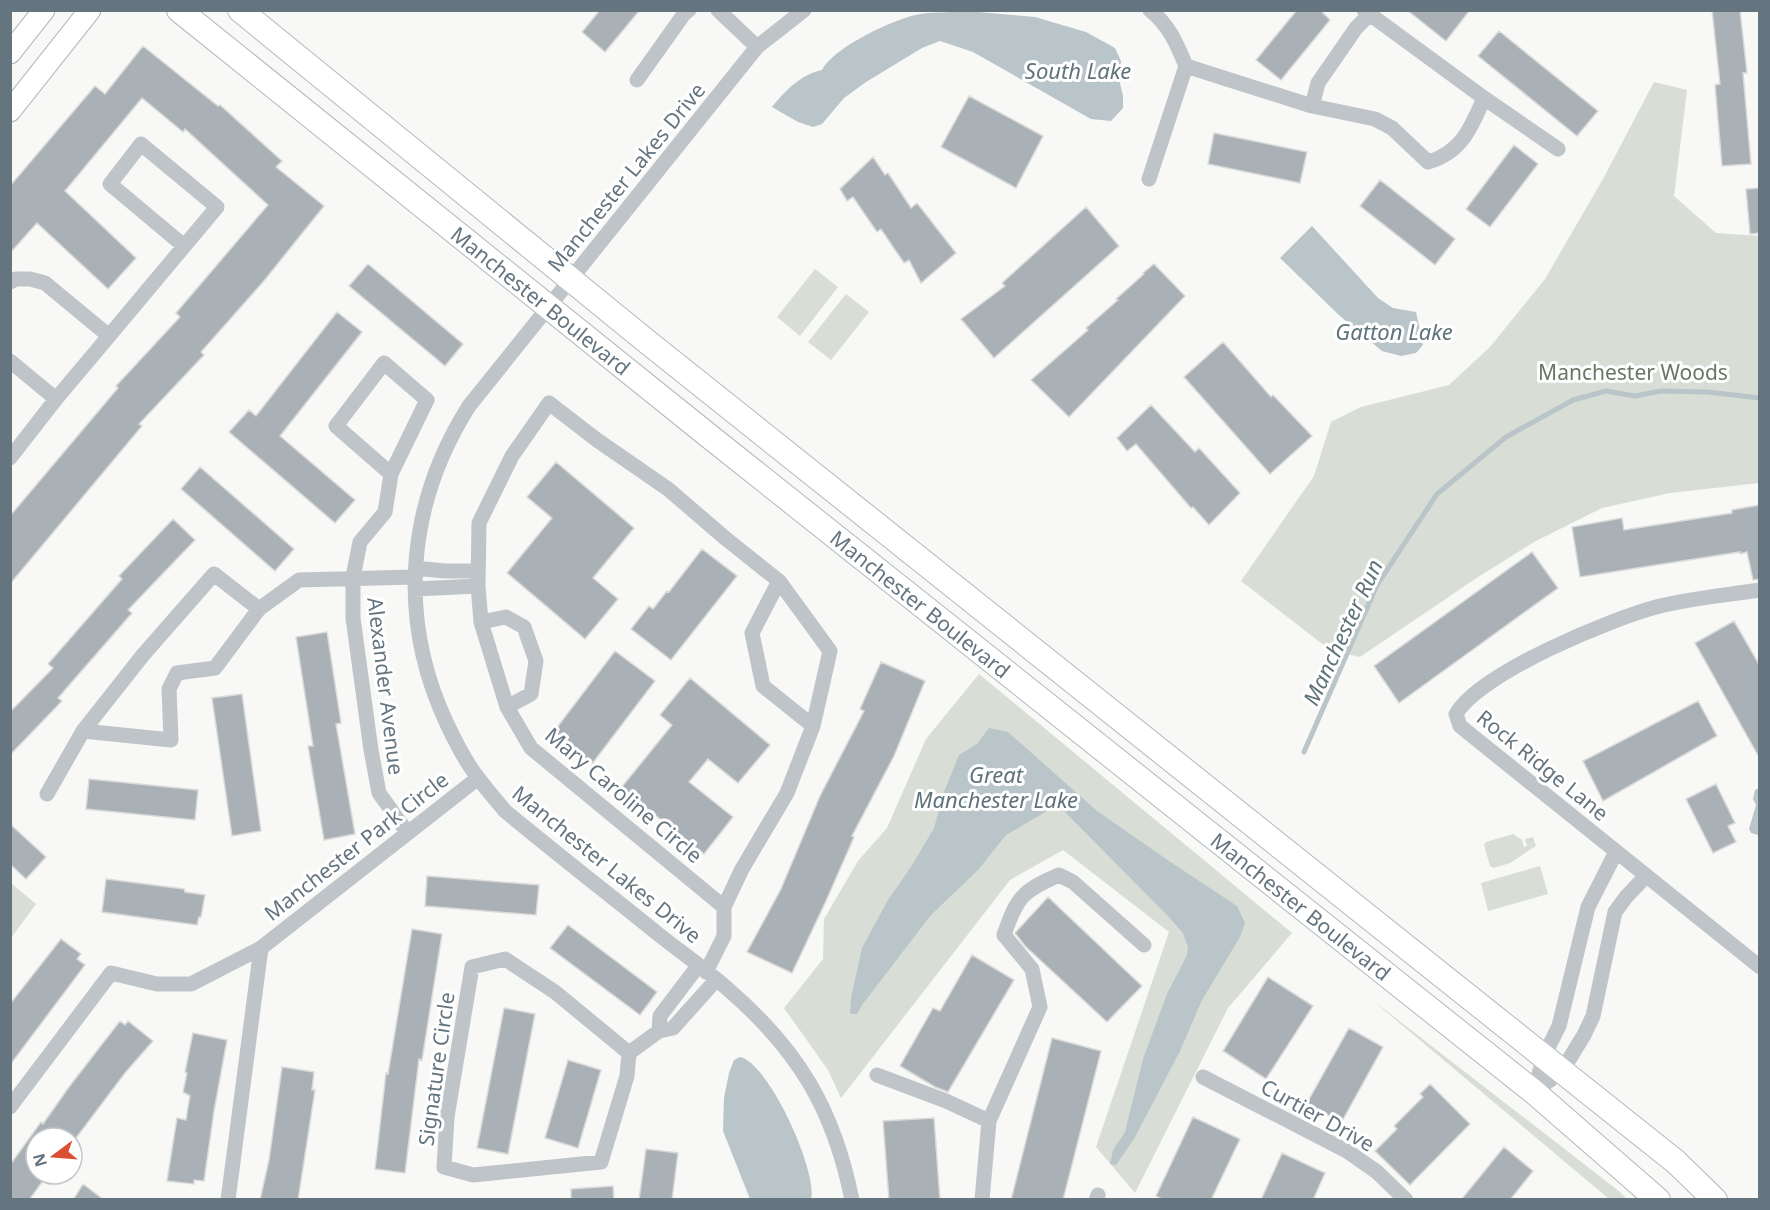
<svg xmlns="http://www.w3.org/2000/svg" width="1770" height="1210" font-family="'Noto Sans',sans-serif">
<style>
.green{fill:#d8ddd5}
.water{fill:#b9c5c9}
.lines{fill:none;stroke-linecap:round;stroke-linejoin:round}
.stream{stroke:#b9c5c9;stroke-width:5}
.building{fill:#a9b1b7;stroke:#dadad8;stroke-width:1.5}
.secondary-casing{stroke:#b2b8bc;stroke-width:23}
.primary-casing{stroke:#b3b8bc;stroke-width:26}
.street{stroke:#bfc4c8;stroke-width:15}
.secondary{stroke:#fff;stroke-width:21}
.primary{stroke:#fff;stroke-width:24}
.labels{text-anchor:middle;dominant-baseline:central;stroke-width:6;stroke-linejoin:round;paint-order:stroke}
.street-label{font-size:21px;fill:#657580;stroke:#fff}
.park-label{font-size:21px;fill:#687863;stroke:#fff}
.water-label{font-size:22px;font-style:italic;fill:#5f747a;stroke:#fff}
</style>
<rect width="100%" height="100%" fill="#f8f8f6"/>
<path class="green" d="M 1654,82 L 1687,90 L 1674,196 L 1716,233 L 1759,236 L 1759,483 L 1670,493 L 1602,508 L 1534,542 L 1475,579 L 1360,657 L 1330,650 L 1241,581 L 1314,476 L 1331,422 L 1361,407 L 1449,385 L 1490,347 L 1545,279 L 1603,179 Z
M 815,269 L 838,287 L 800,336 L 777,317 Z
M 846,294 L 869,312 L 831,360 L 808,342 Z
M 979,674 L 1292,933 L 1228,1008 L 1135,1193 L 1096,1147 L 1169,932 L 1063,850 L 1010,880 L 841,1098 L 828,1070 L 784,1008 L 823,959 L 824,919 L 858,861 L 887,828 L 926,739 Z
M 1513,834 L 1522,840 L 1524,847 L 1527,846 L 1525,839 L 1533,837 L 1536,846 L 1510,863 L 1494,868 L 1490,866 L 1484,845 L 1486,842 Z
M 1540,866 L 1548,894 L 1488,911 L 1481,883 Z
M 11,883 L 36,904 L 11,938 Z
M 1371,999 L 1620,1192 L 1627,1199 L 1609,1199 Z"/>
<path class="water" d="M 967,11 L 1035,17 L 1086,32 L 1115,48 L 1121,61 L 1119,79 L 1123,96 L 1123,108 L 1111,121 L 1091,119 L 973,52 L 940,41 L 922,48 L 866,82 L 844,98 L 822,124 L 813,127 L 798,122 L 772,107 C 786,90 800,75 822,70 C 833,48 887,23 911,16 C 928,11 949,13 967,11 Z
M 1312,226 L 1378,298 L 1393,308 L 1416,312 L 1423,345 L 1416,353 L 1401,356 L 1382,351 L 1340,316 L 1280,258 Z
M 989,728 L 1008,732 L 1097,811 L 1169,861 L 1237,906 L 1245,923 L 1240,937 L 1202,1000 L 1180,1051 L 1134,1139 L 1116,1165 L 1110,1164 L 1113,1150 L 1125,1132 L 1143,1059 L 1167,994 L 1187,955 L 1188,947 L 1183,933 L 1168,916 L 1065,812 L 1058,807 L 1047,811 L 1006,835 L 978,870 L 931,915 L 862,1005 L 857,1014 L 850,1014 L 851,998 L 862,948 L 888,900 L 911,867 L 934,828 L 944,792 L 959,755 L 977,744 Z
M 1759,788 L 1760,834 L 1758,835 L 1751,833 L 1749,829 L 1756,805 L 1753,799 L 1755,790 Z
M 740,1057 C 769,1063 818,1172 811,1199 L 750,1199 L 723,1131 L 724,1098 L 729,1073 L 734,1060 Z"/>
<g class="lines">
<path class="stream" d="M 1304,752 L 1377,585 L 1437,494 L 1506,437 L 1573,400 L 1606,391 L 1635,396 L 1661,391 L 1707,392 L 1760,398"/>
</g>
<path class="building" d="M 600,10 L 640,10 L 605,52 L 582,32 Z
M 1297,10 L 1320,10 L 1330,20 L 1281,80 L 1256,60 Z
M 1407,10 L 1470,10 L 1446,41 Z
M 1712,10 L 1740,10 L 1747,73 L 1743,73 L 1751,164 L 1722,166 L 1715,85 L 1720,84 Z
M 1499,31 L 1598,111 L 1577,136 L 1478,56 Z
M 143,46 L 218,106 L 220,105 L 282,161 L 276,167 L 324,206 L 263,282 L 201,352 L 204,355 L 139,424 L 142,426 L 10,584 L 10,516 L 118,388 L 116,386 L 180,317 L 176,313 L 268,205 L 185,129 L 183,132 L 142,98 L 65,191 L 136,258 L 108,289 L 37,223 L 10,253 L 10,186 L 95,86 L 105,94 Z
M 969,96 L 1043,136 L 1016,188 L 941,147 Z
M 1214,133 L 1307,152 L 1300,183 L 1208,164 Z
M 1514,145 L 1538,164 L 1490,227 L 1466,209 Z
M 873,157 L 885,175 L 888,173 L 911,208 L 917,203 L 956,253 L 921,283 L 909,260 L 904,263 L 881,229 L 877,232 L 853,197 L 847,201 L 840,189 Z
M 1380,180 L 1455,239 L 1435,265 L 1360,206 Z
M 1760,188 L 1760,233 L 1750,234 L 1746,189 Z
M 1086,207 L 1119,246 L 994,358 L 961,319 L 1005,286 L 1002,283 Z
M 368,264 L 463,344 L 445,366 L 349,286 Z
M 1154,264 L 1185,296 L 1069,417 L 1031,380 L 1088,330 L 1086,328 L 1118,300 L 1116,299 L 1144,274 L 1143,273 Z
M 337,312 L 362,332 L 280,436 L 355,500 L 335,523 L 229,432 L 249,410 L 256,416 Z
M 1223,342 L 1271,397 L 1273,395 L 1312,436 L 1270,474 L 1184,377 Z
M 1151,405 L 1195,452 L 1199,448 L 1240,493 L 1209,525 L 1193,507 L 1191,508 L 1136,444 L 1127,451 L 1117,438 Z
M 556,462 L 634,528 L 593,578 L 618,599 L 585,639 L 507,573 L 552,518 L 527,497 Z
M 200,467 L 294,549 L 275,571 L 181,489 Z
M 1760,505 L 1760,579 L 1753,580 L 1747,552 L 1740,554 L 1740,552 L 1580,577 L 1572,527 L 1622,518 L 1624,530 L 1732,513 L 1732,510 Z
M 173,519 L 195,540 L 128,610 L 132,613 L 58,698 L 62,701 L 10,755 L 10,712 L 53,668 L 48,664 L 122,579 L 119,576 Z
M 702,549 L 737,576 L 671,660 L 631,629 L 649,606 L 653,609 L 667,591 L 669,592 Z
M 1532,552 L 1558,588 L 1399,703 L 1374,666 Z
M 1734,621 L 1760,666 L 1760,759 L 1695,643 Z
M 327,632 L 341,723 L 336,724 L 355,834 L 324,840 L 308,746 L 313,746 L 296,637 Z
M 615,651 L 655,681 L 592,764 L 552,734 Z
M 881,662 L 925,681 L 894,756 L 852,836 L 854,837 L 826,901 L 792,973 L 747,952 L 781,889 L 820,796 L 864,711 L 860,709 Z
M 690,678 L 770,745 L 738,783 L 708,759 L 689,782 L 733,817 L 704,854 L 621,788 L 672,725 L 660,715 Z
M 242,694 L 261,831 L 232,836 L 212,698 Z
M 1698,701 L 1717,736 L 1603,801 L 1583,761 Z
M 89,779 L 198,790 L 195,820 L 86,809 Z
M 1716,784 L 1735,823 L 1728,826 L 1736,842 L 1713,853 L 1686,799 Z
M 10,824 L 46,857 L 26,879 L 10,864 Z
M 427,876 L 539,885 L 536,915 L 425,906 Z
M 106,879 L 184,889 L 185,892 L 205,895 L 201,917 L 199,917 L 197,925 L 102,912 Z
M 1048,897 L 1142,986 L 1107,1022 L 1025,946 L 1015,933 Z
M 568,925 L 657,992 L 640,1015 L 550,948 Z
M 412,929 L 442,934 L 422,1060 L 419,1059 L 405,1173 L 375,1169 L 386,1073 L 388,1074 Z
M 61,939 L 81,954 L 77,959 L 85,965 L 10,1065 L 10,1004 Z
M 972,955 L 1014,980 L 948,1092 L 935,1087 L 900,1066 L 933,1008 L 940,1011 Z
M 1268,977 L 1313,1006 L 1266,1079 L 1223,1051 Z
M 504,1008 L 535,1014 L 508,1154 L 477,1148 Z
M 120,1021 L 125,1025 L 128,1021 L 153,1041 L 125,1073 L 76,1138 L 36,1138 L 36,1174 L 48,1174 L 29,1200 L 10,1200 L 10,1165 L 41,1122 L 43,1124 L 69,1087 Z
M 1349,1028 L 1383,1047 L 1341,1123 L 1307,1103 Z
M 193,1033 L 227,1040 L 214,1111 L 204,1181 L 194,1180 L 194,1184 L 167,1181 L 177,1118 L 186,1120 L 188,1107 L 190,1096 L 183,1092 L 187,1073 L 185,1072 Z
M 1052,1038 L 1101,1051 L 1063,1200 L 1011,1200 Z
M 568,1060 L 601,1070 L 578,1148 L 545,1138 Z
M 282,1067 L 314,1072 L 312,1090 L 315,1090 L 298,1200 L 260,1200 L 269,1160 Z
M 1430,1084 L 1470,1124 L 1410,1185 L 1375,1151 L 1397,1129 L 1394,1126 L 1423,1097 L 1420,1094 Z
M 1193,1117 L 1240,1139 L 1211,1200 L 1164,1200 L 1156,1196 Z
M 934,1118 L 940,1200 L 889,1200 L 883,1121 Z
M 1504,1147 L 1533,1171 L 1510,1200 L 1461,1200 Z
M 646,1149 L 678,1153 L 672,1200 L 639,1200 Z
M 1282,1153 L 1325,1173 L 1313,1200 L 1261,1200 Z
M 83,1184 L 104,1200 L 73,1200 Z
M 613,1186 L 614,1200 L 571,1200 L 571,1189 Z"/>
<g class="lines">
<g class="secondary-casing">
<path id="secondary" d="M 10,53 L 44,10
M 10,111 L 90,10"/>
</g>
<g class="primary-casing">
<g id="primary">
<path id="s1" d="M 179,10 L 709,436 L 1534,1092 L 1658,1200"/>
<path d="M 240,10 L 645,340 L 1676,1162 L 1715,1200"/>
</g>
</g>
<path class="street" d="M 718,10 L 757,47
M 804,10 L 757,47 L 469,406 C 407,504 397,618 447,724 C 456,743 466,763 479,779 C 487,790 496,800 505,811 C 556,853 607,893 658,934 C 682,953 708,971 730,991 C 799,1051 834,1110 852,1200
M 1150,10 C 1169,25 1177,44 1186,66
M 1364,10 L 1484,98 L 1558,149
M 1186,66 L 1312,106 L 1375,119 L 1392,128 L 1428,162 C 1461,153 1471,128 1484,98
M 637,80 L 684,14 L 689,10
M 1312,106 L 1318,83 L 1356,28 L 1369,15
M 1149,179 L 1186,66
M 10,282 L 16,279 L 30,279 L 45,283 L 109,336 L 56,399 L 10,458
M 109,336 L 217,207 L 141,144 L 110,184 L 184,246
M 10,361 L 56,399
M 391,474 L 336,426 L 384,363 L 427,400 L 391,474 L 385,512 L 360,542 L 353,577 L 353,618 L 371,750 L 379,793 L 407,832
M 416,568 L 444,571 L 478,571
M 415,589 L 478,586
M 1760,590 C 1727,595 1692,598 1660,606 C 1612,618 1480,673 1456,714 L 1460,726 L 1760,967
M 481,622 L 506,617 L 524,627 L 536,661 L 531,694 L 507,707 L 531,748 L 724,907 L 724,936 L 706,972
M 507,707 L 481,622 L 478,586 L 479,523 L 512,456 L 549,403 L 597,440 L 668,489 L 725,538 L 779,581 L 830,651 L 813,726
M 83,731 L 171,740 L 169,689 L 177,673 L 215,668 L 259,609 L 299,580 L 414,577
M 47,794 L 83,731 L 143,655 L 214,574 L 259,609
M 724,907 L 742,869 L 787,793 L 813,726 L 763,686 L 752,633 L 779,581
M 505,959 L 555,992 L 629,1053 L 627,1076 L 601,1162 L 473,1175 L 444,1167 L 447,1117 L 472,967 Z
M 659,1031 L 660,1016 L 698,966
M 629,1053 L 659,1031 L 673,1028 L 716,980
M 877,1075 L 946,1101 L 989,1121
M 1203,1077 L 1347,1151 L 1377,1172 L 1406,1200
M 1534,1092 L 1544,1056 L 1559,1026 L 1588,907 L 1616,852
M 1534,1092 L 1562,1071 L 1584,1035 L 1593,1016 L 1615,912 L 1626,897 L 1646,876
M 10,1107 L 111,973 L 157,984 L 191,984 L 261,948
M 228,1200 L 261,948 L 478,778
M 982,1200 L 989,1121 L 1040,1007 L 1032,969 L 1004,935 C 1017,897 1022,891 1059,875 L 1073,882 L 1144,945
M 1096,1200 L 1098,1195"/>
<use href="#secondary" class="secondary"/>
<use href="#primary" class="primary"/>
</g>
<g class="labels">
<g class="street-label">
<text transform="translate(626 177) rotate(-51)">Manchester Lakes Drive</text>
<text stroke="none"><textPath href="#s1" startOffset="464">Manchester Boulevard</textPath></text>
<text stroke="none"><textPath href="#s1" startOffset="950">Manchester Boulevard</textPath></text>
<text transform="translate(386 686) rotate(83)">Alexander Avenue</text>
<text transform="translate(1543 765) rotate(39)">Rock Ridge Lane</text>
<text transform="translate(624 795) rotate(40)">Mary Caroline Circle</text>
<text transform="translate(356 846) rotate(-38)">Manchester Park Circle</text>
<text transform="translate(607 864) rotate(39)">Manchester Lakes Drive</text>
<text stroke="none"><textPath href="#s1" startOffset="1436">Manchester Boulevard</textPath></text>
<text transform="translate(436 1069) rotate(-82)">Signature Circle</text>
<text transform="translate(1318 1115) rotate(29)">Curtier Drive</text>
</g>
<g class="park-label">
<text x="1633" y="372">Manchester Woods</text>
</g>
<g class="water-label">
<text x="1078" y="70">South Lake</text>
<text x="1394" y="331">Gatton Lake</text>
<text transform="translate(1342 632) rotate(-65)">Manchester Run</text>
<text x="996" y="774">Great<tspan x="996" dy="25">Manchester Lake</tspan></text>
</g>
</g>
<rect width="1770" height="1210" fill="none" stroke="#657580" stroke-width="24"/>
<g transform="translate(54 1156) rotate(254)"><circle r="28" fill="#ffffff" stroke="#c1c8cc" stroke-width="1.5"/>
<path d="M0-4.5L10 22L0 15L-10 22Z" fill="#dc5032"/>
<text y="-9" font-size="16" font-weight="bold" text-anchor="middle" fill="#657580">N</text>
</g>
</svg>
